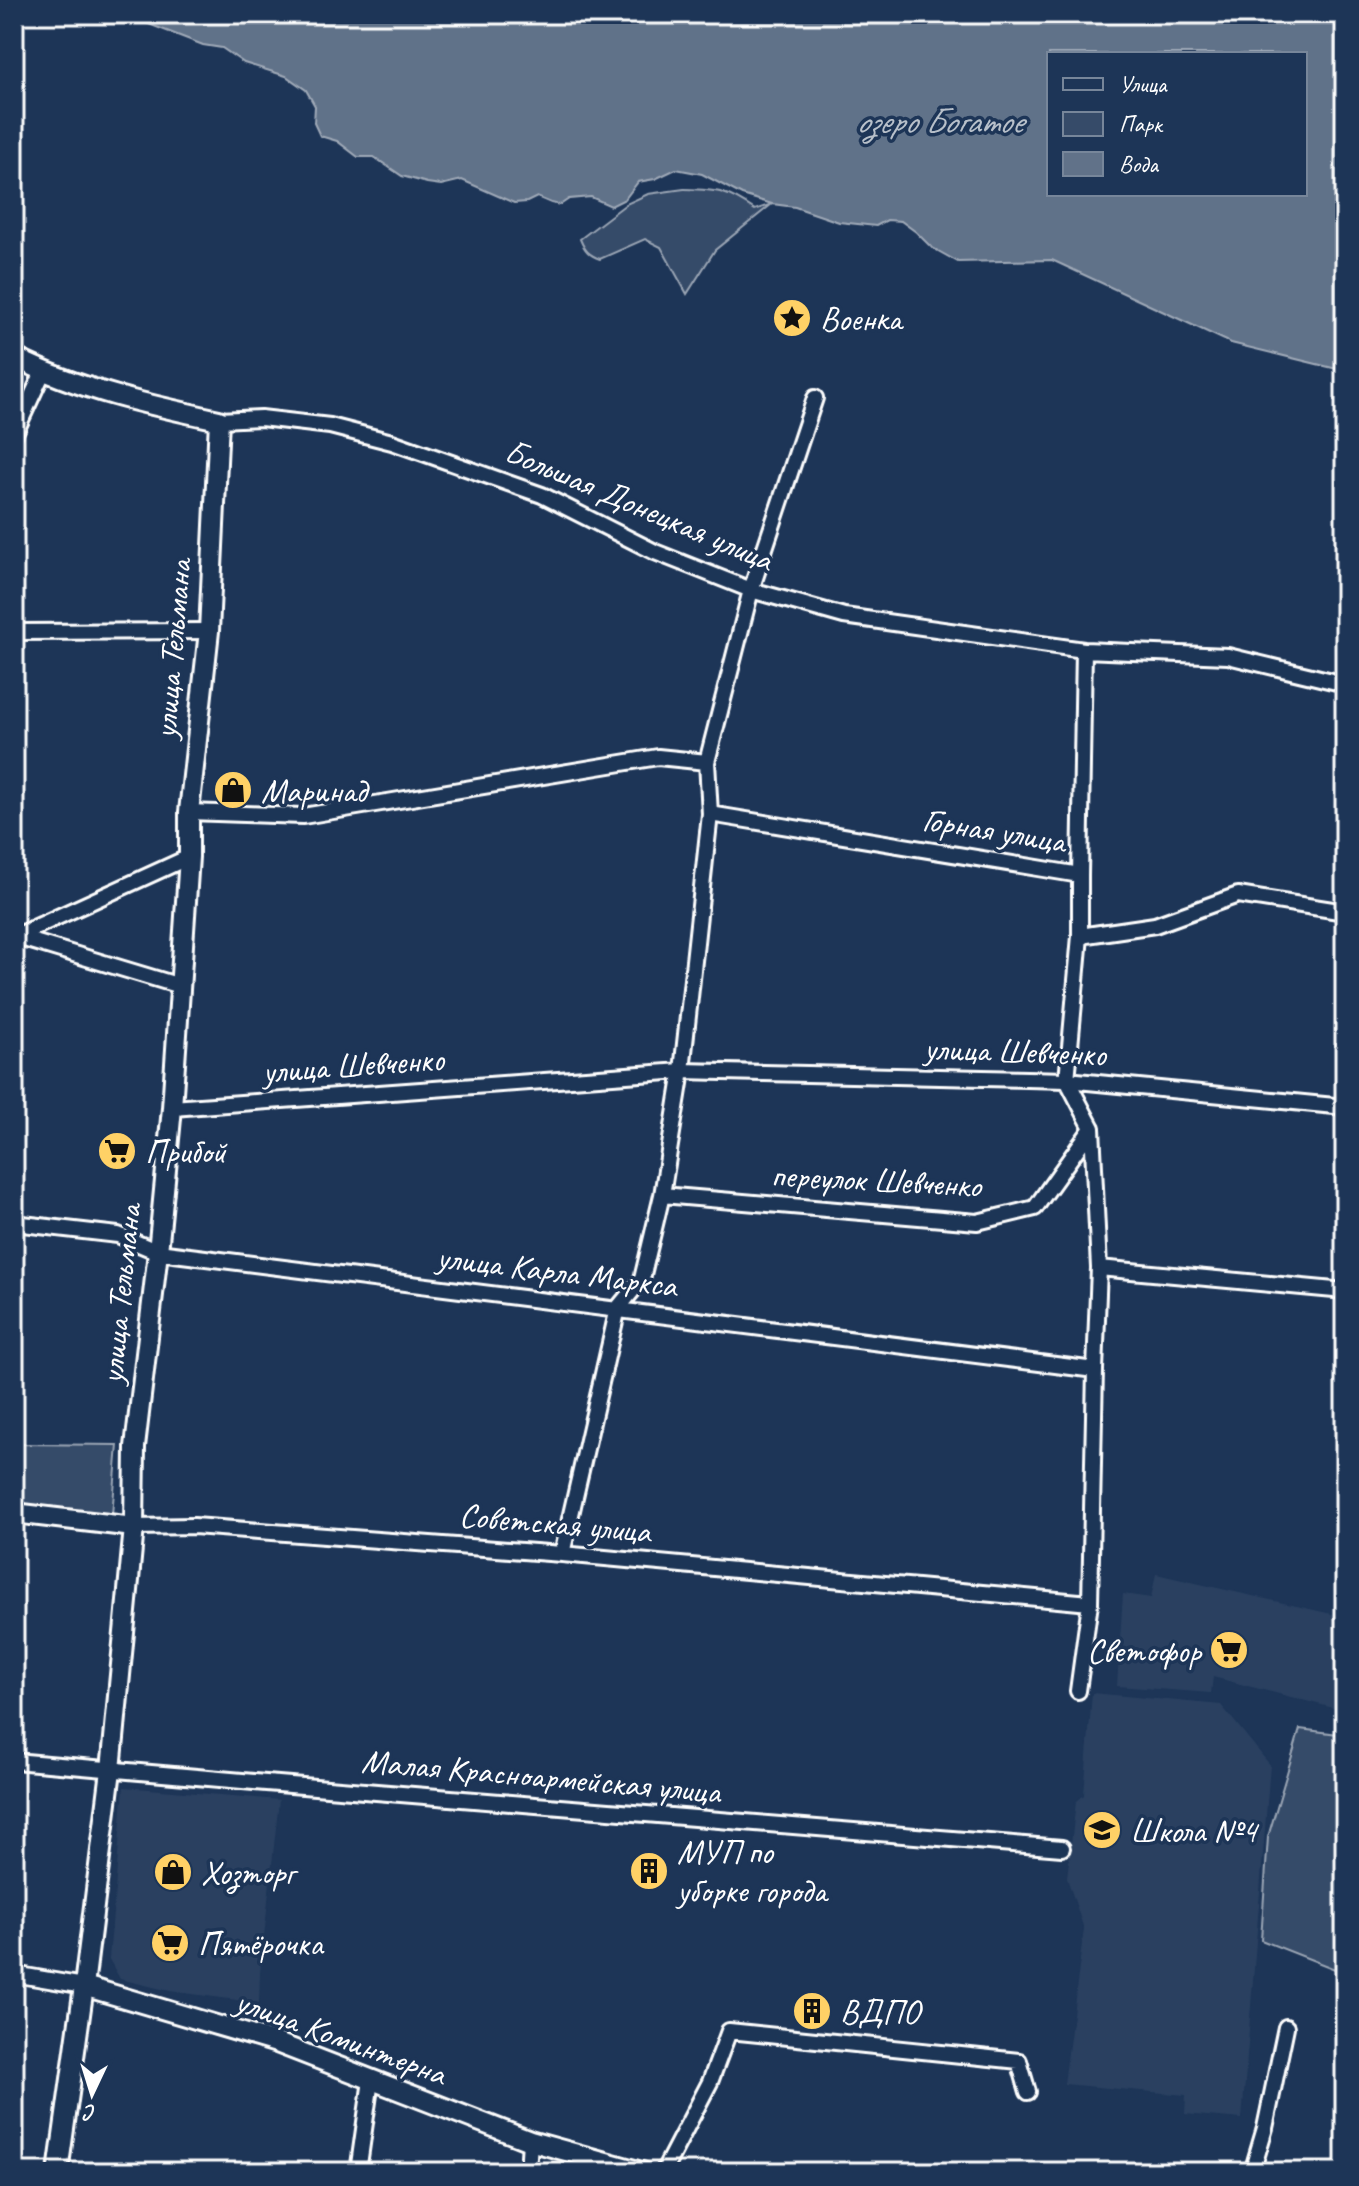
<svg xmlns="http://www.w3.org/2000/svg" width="1359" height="2186" font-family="Caveat,sans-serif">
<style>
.built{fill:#2a4161}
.green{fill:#364b69;stroke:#9aa5b4;stroke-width:2}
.water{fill:#617289;stroke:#a0aab8;stroke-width:2;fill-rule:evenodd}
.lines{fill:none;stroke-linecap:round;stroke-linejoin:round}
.minor-casing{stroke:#fff;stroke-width:20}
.tertiary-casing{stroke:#fff;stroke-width:24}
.minor{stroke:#1d3557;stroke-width:14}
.tertiary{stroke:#1d3557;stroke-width:18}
.labels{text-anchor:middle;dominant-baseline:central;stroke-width:7;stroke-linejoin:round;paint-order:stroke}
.poi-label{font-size:34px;fill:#fff;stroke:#1d3557;text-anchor:start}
.street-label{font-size:34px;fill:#fff;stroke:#1d3557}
.water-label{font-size:36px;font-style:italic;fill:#b8c0ca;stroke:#1d3557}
</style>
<rect width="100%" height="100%" fill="#1d3557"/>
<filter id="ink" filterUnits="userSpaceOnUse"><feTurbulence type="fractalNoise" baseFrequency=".0125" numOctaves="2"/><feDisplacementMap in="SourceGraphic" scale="16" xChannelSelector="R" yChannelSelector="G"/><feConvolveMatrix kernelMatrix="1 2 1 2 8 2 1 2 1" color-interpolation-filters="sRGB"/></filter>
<g filter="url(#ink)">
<path class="built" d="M 1156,1574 L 1345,1617 L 1345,1711 L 1213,1677 L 1211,1693 L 1117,1686 L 1123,1594 L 1151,1598 Z
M 1092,1693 L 1221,1705 L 1270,1765 L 1242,2119 L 1185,2114 L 1186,2095 L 1064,2084 L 1084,1929 L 1067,1878 L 1076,1802 L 1084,1795 Z
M 124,1787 L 279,1800 L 260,1973 L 259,2003 L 170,1991 L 120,1979 L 109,1959 Z"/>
<path class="green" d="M 684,189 C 719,190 725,190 755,210 L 772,204 L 715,250 L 687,294 L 661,247 L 645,239 L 600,259 C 589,255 585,251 580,239 L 626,204 L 648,194 Z
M 14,1444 L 118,1445 L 112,1515 L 14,1506 Z
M 1300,1729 L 1345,1735 L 1345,1973 L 1261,1940 L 1268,1837 Z"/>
<path class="water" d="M 123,14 L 1345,14 L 1345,371 L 1231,343 L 1052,260 L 958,262 L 931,247 L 916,232 L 901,221 L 887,220 L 876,226 L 839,222 L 795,207 L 772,204 L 742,195 L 702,174 L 676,169 L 655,179 L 638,182 L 625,199 L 611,206 L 591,197 L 569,199 L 560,205 L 551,203 L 537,197 L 527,202 L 514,203 L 462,180 L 441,185 L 427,183 L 402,176 L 374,157 L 358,157 L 337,141 L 320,136 L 314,123 L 315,106 L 306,90 L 286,76 L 244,63 L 222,48 L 203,45 ZM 1049,54 L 1305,54 L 1305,194 L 1049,194 Z"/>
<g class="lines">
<g class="minor-casing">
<path id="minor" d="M 219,420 L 261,418 L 330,426 L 392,442 L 542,495 L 655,552 L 751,590 L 844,616 L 1084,650 L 1228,656 L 1345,684
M 14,435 L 43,372
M 14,632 L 209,631
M 707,762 L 751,590 L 815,398
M 189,812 L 303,816 L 658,757 L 707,762 L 710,814 L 1080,875 L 1080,936 L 1155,925 L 1238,895 L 1345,912
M 1080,875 L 1084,650
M 14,936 L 180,986
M 16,936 L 189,857
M 172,1108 L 682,1071 L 1067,1080 L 1345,1107
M 662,1195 L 977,1222 L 1035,1208 L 1092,1128
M 14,1223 L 118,1235 L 158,1252 L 1095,1370
M 1099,1268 L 1345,1291
M 134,1527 L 194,1526 L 562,1554 L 1090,1603
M 562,1554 L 618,1308 L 642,1279 L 662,1195 L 682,1071 L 710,814
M 1078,1691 L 1090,1603 L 1095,1370 L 1099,1268 L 1092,1128 L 1067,1080 L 1080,936
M 14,1761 L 254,1782 L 1062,1848
M 14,1974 L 84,1986
M 358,2172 L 371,2080
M 528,2172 L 530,2141
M 663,2172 L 710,2082 L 729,2031 L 1019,2061 L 1028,2092
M 1252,2172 L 1265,2128 L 1286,2027"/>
</g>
<g class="tertiary-casing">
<path id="tertiary" d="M 14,357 C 79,390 149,405 219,420 L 209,631 L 189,812 L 189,857 L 172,1108 L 158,1252 L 135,1447 L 134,1527 L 111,1770 L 84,1986 L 58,2172
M 14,1513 L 134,1527
M 84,1986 L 277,2043 L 530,2141 L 642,2172"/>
</g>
<use href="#minor" class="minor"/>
<use href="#tertiary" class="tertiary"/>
</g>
</g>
<defs>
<g id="sight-disc" transform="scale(2)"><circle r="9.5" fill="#ffd166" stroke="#1d3557"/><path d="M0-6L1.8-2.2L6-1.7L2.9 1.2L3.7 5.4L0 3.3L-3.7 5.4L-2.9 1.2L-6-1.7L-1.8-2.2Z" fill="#111"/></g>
<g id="shop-disc" transform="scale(2)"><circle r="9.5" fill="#ffd166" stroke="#1d3557"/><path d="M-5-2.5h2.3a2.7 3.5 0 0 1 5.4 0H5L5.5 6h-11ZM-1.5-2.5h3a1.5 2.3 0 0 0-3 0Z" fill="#111"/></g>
<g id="supermarket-disc" transform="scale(2)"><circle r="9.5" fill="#ffd166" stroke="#1d3557"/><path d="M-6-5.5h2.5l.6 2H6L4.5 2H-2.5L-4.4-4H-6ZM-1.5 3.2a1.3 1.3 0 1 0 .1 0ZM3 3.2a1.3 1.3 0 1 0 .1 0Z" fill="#111"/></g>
<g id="school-disc" transform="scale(2)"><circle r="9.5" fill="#ffd166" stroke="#1d3557"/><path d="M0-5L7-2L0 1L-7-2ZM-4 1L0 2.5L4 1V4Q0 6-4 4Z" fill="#111"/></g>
<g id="building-disc" transform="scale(2)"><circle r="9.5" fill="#ffd166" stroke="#1d3557"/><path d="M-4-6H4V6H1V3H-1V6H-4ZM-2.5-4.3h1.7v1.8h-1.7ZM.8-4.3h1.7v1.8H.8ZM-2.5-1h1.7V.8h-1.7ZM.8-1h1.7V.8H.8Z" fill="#111"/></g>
</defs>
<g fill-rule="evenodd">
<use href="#sight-disc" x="792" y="318"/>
<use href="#shop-disc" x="233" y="790"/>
<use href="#supermarket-disc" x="117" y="1151"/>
<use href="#supermarket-disc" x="1229" y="1650"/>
<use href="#school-disc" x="1102" y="1830"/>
<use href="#building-disc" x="649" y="1871"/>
<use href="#shop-disc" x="173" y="1872"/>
<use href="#supermarket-disc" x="170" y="1943"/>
<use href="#building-disc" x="812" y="2011"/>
</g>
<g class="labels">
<g class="poi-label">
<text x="820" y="318">Военка</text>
<text x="261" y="790">Маринад</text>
<text x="145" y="1151">Прибой</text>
<text x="1201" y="1650" text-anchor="end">Светофор</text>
<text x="1130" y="1830">Школа №4</text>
<text x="677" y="1851">МУП по<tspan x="677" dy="39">уборке города</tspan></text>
<text x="201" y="1872">Хозторг</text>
<text x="198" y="1943">Пятёрочка</text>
<text x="840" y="2011">ВДПО</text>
</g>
<g class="street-label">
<text transform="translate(639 505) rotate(23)">Большая Донецкая улица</text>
<text transform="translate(172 649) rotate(-85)">улица Тельмана</text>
<text transform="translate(994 830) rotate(9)">Горная улица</text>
<text transform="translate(1015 1051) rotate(2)">улица Шевченко</text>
<text transform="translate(353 1065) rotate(-4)">улица Шевченко</text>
<text transform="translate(876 1180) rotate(3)">переулок Шевченко</text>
<text transform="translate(557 1271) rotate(7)">улица Карла Маркса</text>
<text transform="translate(120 1294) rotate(-84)">улица Тельмана</text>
<text transform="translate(555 1523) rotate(5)">Советская улица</text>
<text transform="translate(541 1776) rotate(5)">Малая Красноармейская улица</text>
<text transform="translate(341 2037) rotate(20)">улица Коминтерна</text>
</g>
<g class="water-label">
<text x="939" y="121">озеро Богатое</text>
</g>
</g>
<rect width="1359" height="2186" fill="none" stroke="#1d3557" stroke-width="48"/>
<rect x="24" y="24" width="1311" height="2138" fill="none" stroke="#fff" stroke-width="3" filter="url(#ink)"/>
<rect x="1047" y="52" width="260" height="144" fill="#1d3557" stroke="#77869a" stroke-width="2"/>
<rect x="1063" y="78" width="40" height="12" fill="#1d3557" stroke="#77869a" stroke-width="2"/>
<text x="1119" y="92" font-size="24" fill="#ffffff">Улица</text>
<rect x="1063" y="112" width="40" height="24" fill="#364b69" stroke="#77869a" stroke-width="2"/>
<text x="1119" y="132" font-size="24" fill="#ffffff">Парк</text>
<rect x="1063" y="152" width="40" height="24" fill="#617289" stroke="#77869a" stroke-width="2"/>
<text x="1119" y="172" font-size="24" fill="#ffffff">Вода</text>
<g transform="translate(92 2094) rotate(184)" stroke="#1d3557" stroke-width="6" paint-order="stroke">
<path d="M0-6L14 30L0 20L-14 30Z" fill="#ffffff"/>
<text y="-12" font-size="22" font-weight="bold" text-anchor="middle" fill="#ffffff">С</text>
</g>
</svg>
